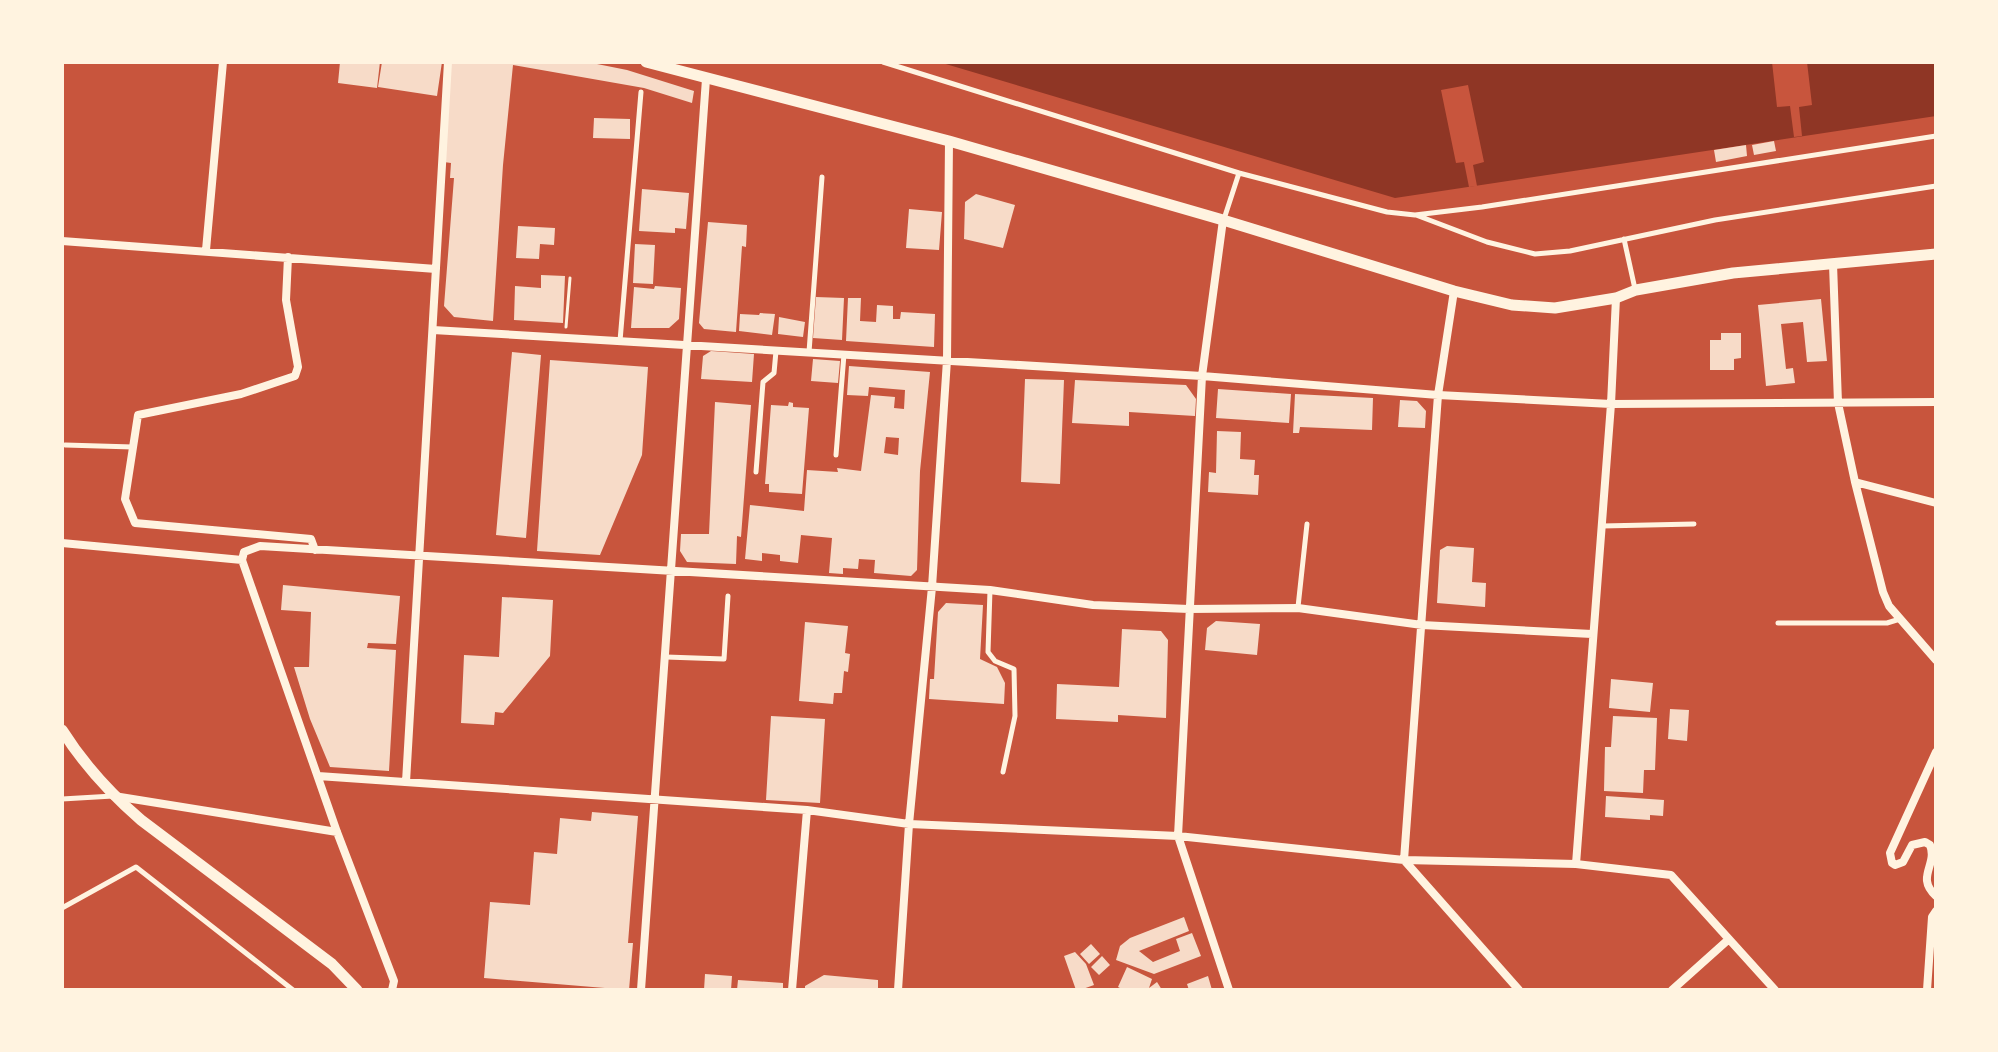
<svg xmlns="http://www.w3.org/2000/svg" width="1998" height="1052" font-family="Mulish,sans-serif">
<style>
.water{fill:#8f3625}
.pier{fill:#c8553d}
.building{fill:#f7dbc8;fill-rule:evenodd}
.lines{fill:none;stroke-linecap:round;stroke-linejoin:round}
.path{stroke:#fff3e0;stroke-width:3}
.service{stroke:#fff3e0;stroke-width:5}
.minor{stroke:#fff3e0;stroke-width:8}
.tertiary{stroke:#fff3e0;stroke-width:11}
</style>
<rect width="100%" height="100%" fill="#c8553d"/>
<path class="water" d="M 939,62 L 1936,62 L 1936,116 L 1395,198 Z"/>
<path class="pier" d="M 1772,62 L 1807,62 L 1812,105 L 1799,107 L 1802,136 L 1794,137 L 1790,106 L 1777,107 Z
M 1468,85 L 1484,162 L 1473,165 L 1477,186 L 1469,187 L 1464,162 L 1456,163 L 1441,90 Z"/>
<path class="building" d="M 340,62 L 380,62 L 377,88 L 338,83 Z
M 382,62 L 442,62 L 437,96 L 378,87 Z
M 451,62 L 587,62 L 627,70 L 694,91 L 692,103 L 644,88 L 513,65 L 503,165 L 493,321 L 454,317 L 444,306 L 454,178 L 450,178 L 451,163 L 444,162 Z
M 594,118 L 630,119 L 630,139 L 593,138 Z
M 1774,141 L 1776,151 L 1754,155 L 1752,145 Z
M 1746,145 L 1747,156 L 1716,162 L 1714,150 Z
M 642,189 L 689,193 L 686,229 L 675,228 L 675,233 L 639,231 Z
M 976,194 L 1015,205 L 1003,248 L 964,239 L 965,202 Z
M 909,209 L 942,212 L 939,250 L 906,248 Z
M 708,222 L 747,225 L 746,247 L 742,246 L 736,332 L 704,329 L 699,323 Z
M 518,226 L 555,228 L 554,245 L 540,244 L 539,259 L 516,258 Z
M 635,244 L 655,245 L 653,284 L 633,283 Z
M 541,275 L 565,276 L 563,323 L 514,320 L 515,286 L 541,288 Z
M 655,286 L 681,288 L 679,319 L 669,328 L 631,328 L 634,287 L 654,289 Z
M 816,297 L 844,298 L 842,340 L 813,338 Z
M 848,298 L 861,298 L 860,321 L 876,322 L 877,305 L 893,306 L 893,319 L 900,319 L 901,312 L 935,314 L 934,347 L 846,341 Z
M 1821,299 L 1827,361 L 1807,362 L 1803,322 L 1781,324 L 1786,369 L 1793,368 L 1795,383 L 1766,386 L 1758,305 Z
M 760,313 L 775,314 L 772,335 L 739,331 L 740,314 L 759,315 Z
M 779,317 L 805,322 L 803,337 L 778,334 Z
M 1721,333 L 1741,333 L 1741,358 L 1734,359 L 1734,370 L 1710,370 L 1710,340 L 1721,340 Z
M 711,351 L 754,354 L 752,382 L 701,379 L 703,356 Z
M 512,352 L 541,355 L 526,538 L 496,535 Z
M 813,359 L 840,361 L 838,383 L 811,381 Z
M 550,360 L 648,367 L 642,455 L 600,555 L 537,551 Z
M 849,366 L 930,372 L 920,471 L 917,570 L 911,576 L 874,573 L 875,560 L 859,559 L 858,569 L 843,568 L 843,574 L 829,573 L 832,538 L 801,535 L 798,563 L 780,561 L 780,555 L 762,553 L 762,561 L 745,559 L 750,505 L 804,511 L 807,470 L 838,472 L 837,468 L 861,471 L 871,395 L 895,397 L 894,408 L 904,409 L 905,390 L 869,387 L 868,396 L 847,395 ZM 886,437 L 899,438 L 898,455 L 884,453 Z
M 1025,379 L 1064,380 L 1060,484 L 1021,482 Z
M 1075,380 L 1186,385 L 1196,399 L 1195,416 L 1129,412 L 1129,426 L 1072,423 Z
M 1218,389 L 1291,394 L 1289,423 L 1216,418 Z
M 1295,394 L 1373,398 L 1372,430 L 1300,427 L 1299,433 L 1293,433 Z
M 1400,400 L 1417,401 L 1426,411 L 1425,428 L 1398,427 Z
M 715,402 L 751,405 L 741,537 L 737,536 L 736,564 L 687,562 L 680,551 L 681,534 L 709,534 Z
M 789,402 L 793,403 L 793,407 L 809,408 L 802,494 L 769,492 L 769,484 L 765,484 L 771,405 L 788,406 Z
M 1217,431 L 1241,432 L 1240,459 L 1255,460 L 1254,475 L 1259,475 L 1258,495 L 1208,492 L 1209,472 L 1216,473 Z
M 1447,546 L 1474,548 L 1472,582 L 1486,583 L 1485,607 L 1437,603 L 1440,550 Z
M 283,585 L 400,596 L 396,644 L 368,643 L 367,648 L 396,650 L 389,771 L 330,767 L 310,719 L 294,667 L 309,667 L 311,612 L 281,610 Z
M 502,597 L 553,600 L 550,656 L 503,713 L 495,712 L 494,725 L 461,723 L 464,655 L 499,657 Z
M 946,603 L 983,605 L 980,659 L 997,667 L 1005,683 L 1004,704 L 929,699 L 930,679 L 934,679 L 938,612 Z
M 1216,621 L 1260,624 L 1257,655 L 1205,650 L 1207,628 Z
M 805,622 L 848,626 L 845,653 L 850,654 L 848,672 L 844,671 L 842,693 L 834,693 L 833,704 L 799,701 Z
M 1122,629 L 1161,631 L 1168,640 L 1166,718 L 1118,715 L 1118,722 L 1056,719 L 1057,684 L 1119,687 Z
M 1611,679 L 1653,683 L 1650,712 L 1609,708 Z
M 1670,709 L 1689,710 L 1687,741 L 1668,739 Z
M 771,716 L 825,719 L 820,803 L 766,800 Z
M 1613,716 L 1657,718 L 1655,770 L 1644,770 L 1643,793 L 1604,791 L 1605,747 L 1611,747 Z
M 1606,796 L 1664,800 L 1663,816 L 1650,815 L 1650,820 L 1605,817 Z
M 592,812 L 638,816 L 628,943 L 633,943 L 629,990 L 484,978 L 490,902 L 530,905 L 534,852 L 557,854 L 560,818 L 591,821 Z
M 1184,917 L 1189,931 L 1139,951 L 1153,962 L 1180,951 L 1176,939 L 1192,933 L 1201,956 L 1154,974 L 1116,960 L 1120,946 L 1130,938 Z
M 1091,944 L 1100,954 L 1089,964 L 1080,954 Z
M 1075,952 L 1086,964 L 1094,985 L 1080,990 L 1076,990 L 1064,956 Z
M 1102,956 L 1110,965 L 1099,975 L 1091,967 Z
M 1127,967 L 1152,979 L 1149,988 L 1157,982 L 1162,990 L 1124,990 L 1118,987 Z
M 705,974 L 732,976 L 731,990 L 704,990 Z
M 824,975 L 878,980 L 878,990 L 805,990 L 805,986 Z
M 1208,976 L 1212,990 L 1189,990 L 1187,984 Z
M 738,980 L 783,983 L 783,990 L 737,990 Z"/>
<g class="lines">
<path class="path" d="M 566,327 L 570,278"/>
<path class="service" d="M 883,62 L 1239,173 L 1387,212 L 1415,215 L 1482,207 L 1936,136
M 1416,215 L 1487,242 L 1535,254 L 1570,251 L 1715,220 L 1936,186
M 1224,219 L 1239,173
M 1624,239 L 1635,289
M 620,341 L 641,92
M 809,352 L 822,177
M 65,445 L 133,447
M 836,455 L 844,354
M 756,472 L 763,382 L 774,373 L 776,351
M 1602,526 L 1694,524
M 990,590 L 988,652 L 995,661 L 1014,669 L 1015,716 L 1003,772
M 1298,607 L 1307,524
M 1778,623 L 1887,623 L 1900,619
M 666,657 L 724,659 L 728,596
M 62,799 L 113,796
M 62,908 L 136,867 L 293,990"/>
<path class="minor" d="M 1223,220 L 1202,376 L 1178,836 L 1229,990
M 62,241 L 436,269
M 206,250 L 223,62
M 288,257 L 286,300 L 298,367 L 295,376 L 241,394 L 138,415 L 125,499 L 135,523 L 311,539 L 315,550
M 1833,264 L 1838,403 L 1855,482 L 1936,503
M 1454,291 L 1438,395 L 1404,860 L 1519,990
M 433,330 L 1202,376 L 1438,395 L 1611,404 L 1936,402
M 1855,482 L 1883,592 L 1889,606 L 1936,660
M 62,543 L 242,560
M 242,560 L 244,552 L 260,546 L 990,590 L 1093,605 L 1189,609 L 1298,608 L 1422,625 L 1592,634
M 242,560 L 337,832 L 394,981 L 392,990
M 1936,752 L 1890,853 L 1892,863 L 1895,865 L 1903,862 L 1912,845 L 1925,842 L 1930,845 C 1938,865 1915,877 1936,896
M 318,776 L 807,810 L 909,824 L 1178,836 L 1404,860 L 1576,864 L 1671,875 L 1775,990
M 406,782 L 448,62
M 114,796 L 337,832
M 1576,864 L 1611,404 L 1616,298
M 641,990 L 706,79
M 792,990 L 807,810
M 898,990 L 909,824 L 932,587 L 947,360 L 949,141
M 1672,990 L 1729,939
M 1927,990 L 1932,917 L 1936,911"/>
<path class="tertiary" d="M 646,62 L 949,141 L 1223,220 L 1454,291 L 1512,305 L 1555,308 L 1616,298 L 1636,290 L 1733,273 L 1936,254
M 62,730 C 84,765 111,794 141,820 L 332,964 L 357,990"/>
</g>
<rect width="1998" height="1052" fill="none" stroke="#fff3e0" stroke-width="128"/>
</svg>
